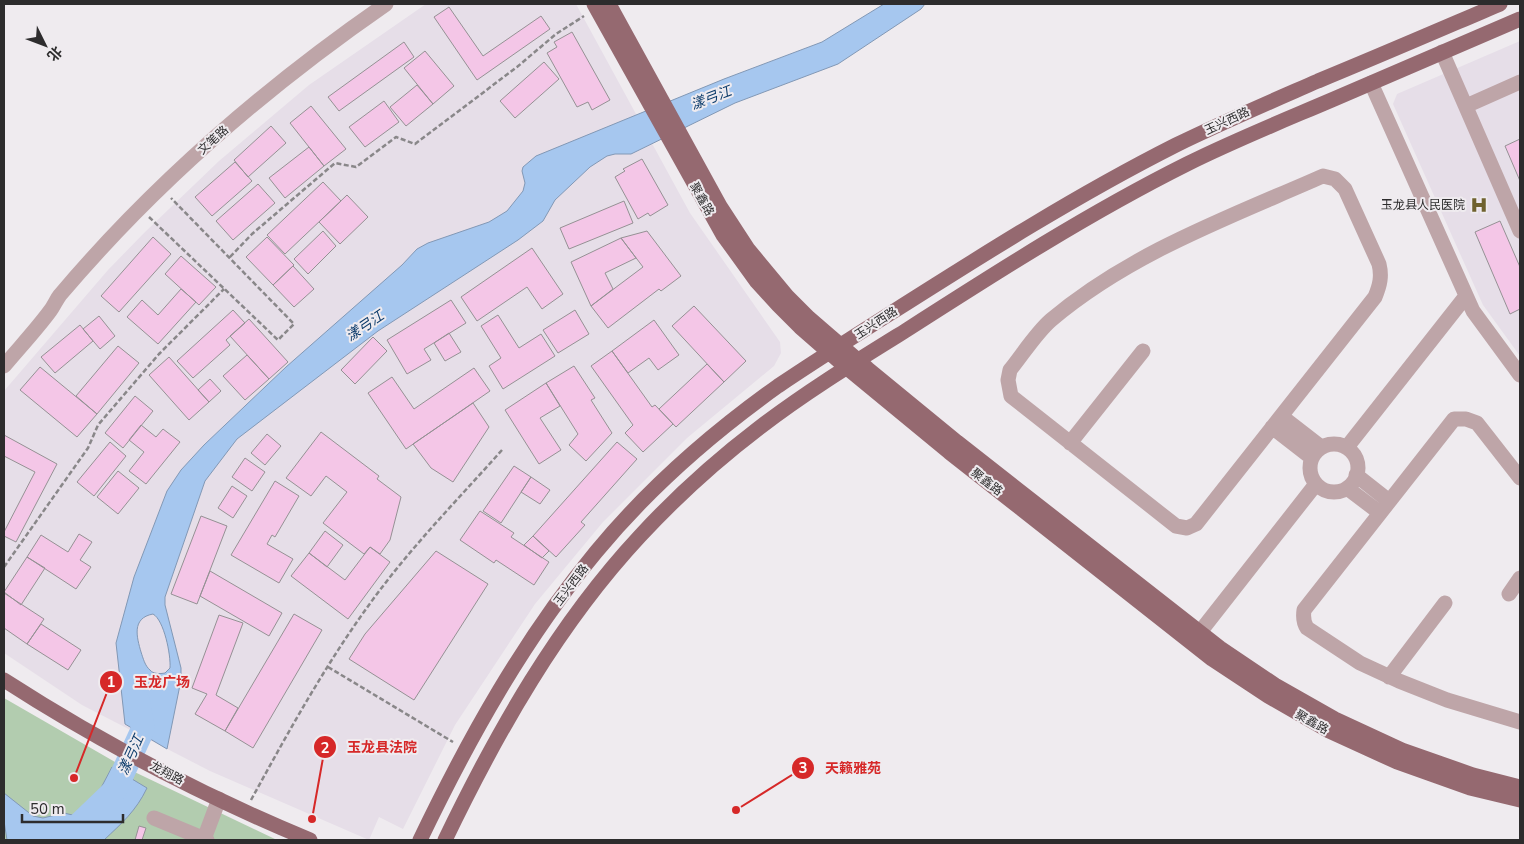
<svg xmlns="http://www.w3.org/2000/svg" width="1524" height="844" font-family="'Nunito Sans','Noto Sans SC',sans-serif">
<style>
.built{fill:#e6dee8}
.green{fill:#b2ccaf}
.water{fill:#a6c7ef;stroke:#8298b5;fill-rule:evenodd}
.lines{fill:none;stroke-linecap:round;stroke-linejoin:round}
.river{stroke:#a6c7ef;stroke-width:24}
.building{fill:#f4c6e7;stroke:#959194}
.path{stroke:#898789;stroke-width:2.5;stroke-dasharray:5 2.5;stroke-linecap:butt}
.minor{stroke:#bea5a8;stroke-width:15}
.major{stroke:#956970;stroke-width:15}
.labels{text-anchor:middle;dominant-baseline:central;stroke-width:4;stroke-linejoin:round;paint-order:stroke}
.street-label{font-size:12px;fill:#2d2c2d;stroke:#efebef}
.poi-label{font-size:12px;fill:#2d2c2d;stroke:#efebef;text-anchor:end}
.water-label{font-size:14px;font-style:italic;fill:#0a3a6a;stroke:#efebef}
.leader{fill:none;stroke:#d62828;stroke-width:2}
.callout-dot{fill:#d62828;stroke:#efebef;stroke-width:2}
.mark-label{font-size:15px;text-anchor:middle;font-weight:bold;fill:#fff}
.callout-label{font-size:14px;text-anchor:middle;font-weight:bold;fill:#d62828;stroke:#efebef;stroke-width:4;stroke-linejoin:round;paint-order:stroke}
</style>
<rect width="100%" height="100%" fill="#efebef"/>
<path class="built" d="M 426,4 L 576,4 L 690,213 L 780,342 L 781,353 L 774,366 L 687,438 L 603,522 L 535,604 L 455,725 L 403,829 L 379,817 L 369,840 L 210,771 L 82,705 L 4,653 L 4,391 L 108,270 L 144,233 L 219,161 L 309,85 Z
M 1520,41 L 1520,356 L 1483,305 L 1393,104 L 1397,94 Z"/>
<path class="green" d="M 4,698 L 122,766 L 277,840 L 4,840 Z"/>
<path class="water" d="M 884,4 L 925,4 L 921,9 L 838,64 L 735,103 L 631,154 L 615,154 L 607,156 L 590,167 L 555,200 L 543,221 L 518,240 L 378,331 L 237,439 L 205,481 L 165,597 L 165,605 L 181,668 L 181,680 L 167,749 L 125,724 L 116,643 L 134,577 L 167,491 L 181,470 L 204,445 L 286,367 L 402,265 L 417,249 L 428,243 L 489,222 L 507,211 L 523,191 L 525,183 L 522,171 L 523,167 L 536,156 L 724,79 L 822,42 ZM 153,614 C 164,620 171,655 170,668 L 165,673 C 160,674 153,674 150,670 C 145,666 143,658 141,652 C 137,638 131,618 153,614 Z
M 112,767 L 147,788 C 136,811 122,823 104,840 L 7,840 L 4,821 L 4,793 L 33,816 L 43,818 L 64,813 L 81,817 L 93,803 Z"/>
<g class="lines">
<path class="river" d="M 63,840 L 115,790 L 143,729 L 138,701"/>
</g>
<path class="building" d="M 449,7 L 483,56 L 541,16 L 550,29 L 477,80 L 434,17 Z
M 572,32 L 610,100 L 592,110 L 588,102 L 577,107 L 547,53 L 557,47 L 554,42 Z
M 404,42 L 414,57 L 339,111 L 328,97 Z
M 425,51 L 454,86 L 433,104 L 404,68 Z
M 544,62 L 559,79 L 515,118 L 500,101 Z
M 417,85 L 433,104 L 406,126 L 390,107 Z
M 384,101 L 399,122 L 365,147 L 349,127 Z
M 311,106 L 346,149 L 324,166 L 290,123 Z
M 271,126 L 286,143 L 248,177 L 234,160 Z
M 1520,139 L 1520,181 L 1505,146 Z
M 309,147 L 324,166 L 285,198 L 269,178 Z
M 642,159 L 668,205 L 650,216 L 648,213 L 638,219 L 615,177 L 625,171 L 623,169 Z
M 235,162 L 252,181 L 212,216 L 195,197 Z
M 323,182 L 341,201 L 285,254 L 267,235 Z
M 258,184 L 275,203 L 233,240 L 216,221 Z
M 347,195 L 368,217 L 340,244 L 319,222 Z
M 624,201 L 633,223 L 569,249 L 560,228 Z
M 1500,221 L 1520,267 L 1520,309 L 1510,314 L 1475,232 Z
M 323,231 L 336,246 L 308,274 L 294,259 Z
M 647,231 L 681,276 L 661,291 L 659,289 L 608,328 L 591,306 L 643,267 L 621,238 Z
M 153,237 L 171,254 L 119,312 L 101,296 Z
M 267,237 L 294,265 L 273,285 L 246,257 Z
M 621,238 L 636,258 L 605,273 L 613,289 L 591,306 L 571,262 Z
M 532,248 L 563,294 L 542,309 L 527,287 L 477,321 L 461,297 Z
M 181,256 L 216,287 L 199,305 L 165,274 Z
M 293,266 L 314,289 L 294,307 L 273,285 Z
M 181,289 L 196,302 L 158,344 L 127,317 L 142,300 L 158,315 Z
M 451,300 L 466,323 L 424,349 L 431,360 L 407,374 L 387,340 Z
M 694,306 L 746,361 L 724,382 L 672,326 Z
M 233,310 L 245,323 L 226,340 L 230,345 L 193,378 L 177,361 Z
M 575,310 L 589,334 L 558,353 L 543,330 Z
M 498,315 L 519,348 L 541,334 L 555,356 L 503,389 L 489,366 L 501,358 L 481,326 Z
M 99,316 L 115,336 L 100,349 L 83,329 Z
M 249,319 L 288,362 L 269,379 L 230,336 Z
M 654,320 L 679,355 L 658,370 L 649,358 L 628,373 L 612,351 Z
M 80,325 L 93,341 L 55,373 L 41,357 Z
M 449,333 L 461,352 L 445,361 L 434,343 Z
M 373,337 L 387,351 L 355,384 L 341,370 Z
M 118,346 L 139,363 L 97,414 L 76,396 Z
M 612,351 L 652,407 L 655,405 L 673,424 L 643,452 L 625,433 L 633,425 L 591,366 Z
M 247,355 L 269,379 L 245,400 L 223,376 Z
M 169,357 L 209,402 L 189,420 L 149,375 Z
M 707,364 L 724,382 L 676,427 L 659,409 Z
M 574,366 L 595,398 L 591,400 L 612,433 L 586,461 L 569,445 L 578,434 L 546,383 Z
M 40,367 L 97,414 L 77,437 L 20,390 Z
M 474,368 L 490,391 L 406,449 L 368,393 L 392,377 L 414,409 Z
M 210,379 L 221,391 L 209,402 L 198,390 Z
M 546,383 L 560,406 L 540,418 L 561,450 L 539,464 L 505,410 Z
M 135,396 L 153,411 L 123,448 L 105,433 Z
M 473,403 L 489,427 L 453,482 L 431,468 L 413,444 Z
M 141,425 L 156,437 L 163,429 L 180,442 L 146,484 L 129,471 L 144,452 L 129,440 Z
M 321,432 L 379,476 L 377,479 L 401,497 L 390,540 L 380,554 L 370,547 L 364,554 L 323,523 L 347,492 L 326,476 L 311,496 L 286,478 Z
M 267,434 L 281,446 L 265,465 L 251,453 Z
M 4,435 L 57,464 L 16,542 L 4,536 L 4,532 L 35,472 L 4,456 Z
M 110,442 L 126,456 L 94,496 L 77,482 Z
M 617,442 L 637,459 L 581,522 L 585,525 L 556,557 L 533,536 Z
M 245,458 L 265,472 L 252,491 L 232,477 Z
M 514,466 L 531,477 L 501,523 L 483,511 Z
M 118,471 L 139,488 L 118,514 L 97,497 Z
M 531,477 L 550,490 L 540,504 L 521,492 Z
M 275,481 L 299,496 L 275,537 L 272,535 L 267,544 L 293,559 L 279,583 L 231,555 Z
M 232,486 L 247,496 L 233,518 L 218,508 Z
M 480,511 L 514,533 L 511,537 L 549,562 L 534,585 L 496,560 L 494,563 L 460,540 Z
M 201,516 L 227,526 L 197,604 L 171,594 Z
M 325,531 L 343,545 L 327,567 L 309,553 Z
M 79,534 L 92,542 L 80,560 L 91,567 L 76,589 L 27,557 L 41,535 L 68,552 Z
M 533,536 L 549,551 L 542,558 L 524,545 Z
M 370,547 L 390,562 L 348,619 L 291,576 L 309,553 L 345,580 Z
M 436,551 L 488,584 L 414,700 L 349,659 L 365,634 Z
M 27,557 L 45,568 L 21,605 L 4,592 Z
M 210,571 L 282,613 L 269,636 L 200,596 Z
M 4,593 L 44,619 L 27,644 L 4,628 Z
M 294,614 L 322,630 L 253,748 L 225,731 Z
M 219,615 L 243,623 L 216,695 L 238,708 L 225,731 L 195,714 L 207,694 L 192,688 Z
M 41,624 L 81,650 L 68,670 L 27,644 Z
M 139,826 L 146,828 L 142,840 L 135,840 Z"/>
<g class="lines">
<path class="path" d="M 149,217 L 278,340 L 294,324 L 171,198
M 230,257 L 252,234 L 335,163 L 356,167 L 396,137 L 415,144 L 517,67 L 556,34 L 584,16
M 4,567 L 88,448 L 98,425 L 159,354 L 224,289
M 328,667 L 453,742
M 251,800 C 290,729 330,656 380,590 C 417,541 461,496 502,450"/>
<path class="minor" d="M 1442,52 L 1520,231
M 1371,83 L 1473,311 L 1520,375
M 1466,106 L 1520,82
M 1323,176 L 1335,179 L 1345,189 L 1379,264 C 1382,276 1380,285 1375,297 L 1196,524 L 1187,528 L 1176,526 L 1011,396 L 1008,380 L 1010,370 C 1023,354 1036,333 1051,320 C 1130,253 1230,217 1323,176 Z
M 4,366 C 19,348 36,330 50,311 C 54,306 56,300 60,295 C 154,184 266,87 386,4
M 1281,416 L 1321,447
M 1272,427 L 1312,458
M 1070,443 L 1143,351
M1310 468a24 24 0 1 1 48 0a24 24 0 1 1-48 0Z
M 1347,447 L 1466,296
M 1356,475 L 1389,501
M 1520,478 L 1477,423 L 1466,419 L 1454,419 L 1304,610 C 1303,617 1303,622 1307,628 L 1360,663 L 1399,681 L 1447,700 L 1520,722
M 1347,488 L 1380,513
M 1509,594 L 1520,578
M 1200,632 L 1316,484
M 1389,677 L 1445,603
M 154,818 L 207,840
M 204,839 L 219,799"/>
<path class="major" d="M 594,4 L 723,235 L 757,282 L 778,305 L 800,327 L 847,368 L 949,452 L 1212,659 L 1268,696 L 1329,731 L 1397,762 L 1470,788 L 1520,800
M 609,4 L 720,206 L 748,249 L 787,296 L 809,318 L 868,369 L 957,442 L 1220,648 L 1275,685 L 1335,719 L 1402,750 L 1473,775 L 1520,787
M 4,680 C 100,742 204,796 310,840
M 420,840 C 469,738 524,639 596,552 C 648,489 712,433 778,386 C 815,361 853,337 891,313 C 984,254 1077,195 1176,145 C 1223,122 1270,102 1318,81 C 1379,56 1439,30 1500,4
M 445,840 C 497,732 558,624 640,536 C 677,496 717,460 759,428 C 806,392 855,362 905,331 C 997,272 1089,213 1187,164 C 1235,140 1285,120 1334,99 C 1396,72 1458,46 1520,19"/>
</g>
<defs>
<g id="hospital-bare" transform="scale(1.35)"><path d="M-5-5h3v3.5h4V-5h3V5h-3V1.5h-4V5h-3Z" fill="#6f612e" stroke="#efebef" stroke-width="2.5" paint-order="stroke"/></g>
</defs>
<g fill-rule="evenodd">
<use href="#hospital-bare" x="1479" y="205"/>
</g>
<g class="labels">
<g class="street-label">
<text transform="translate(1227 121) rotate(-25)">玉兴西路</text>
<text transform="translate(213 140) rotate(-42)">文笔路</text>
<text transform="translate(702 199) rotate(61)">聚鑫路</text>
<text transform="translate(876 323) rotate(-33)">玉兴西路</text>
<text transform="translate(987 482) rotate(38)">聚鑫路</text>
<text transform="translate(571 585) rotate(-53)">玉兴西路</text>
<text transform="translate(1312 722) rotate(29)">聚鑫路</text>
<text transform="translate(167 773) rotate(28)">龙翔路</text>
</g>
<g class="poi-label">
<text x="1465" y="205">玉龙县人民医院</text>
</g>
<g class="water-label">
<text transform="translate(711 98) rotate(-21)">漾弓江</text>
<text transform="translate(365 326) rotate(-34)">漾弓江</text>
<text transform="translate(131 755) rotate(-66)">漾弓江</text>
</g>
</g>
<path class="leader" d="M74 778L111 682M312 819L325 747M736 810L803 768"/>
<g class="callout-dot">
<circle cx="74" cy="778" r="5"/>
<circle cx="312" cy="819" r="5"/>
<circle cx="736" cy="810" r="5"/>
<circle cx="111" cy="682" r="12"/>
<circle cx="325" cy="747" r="12"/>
<circle cx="803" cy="768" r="12"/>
</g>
<g class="mark-label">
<text x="111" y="687">1</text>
<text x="325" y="753">2</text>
<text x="803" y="773">3</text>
</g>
<g class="callout-label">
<text x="162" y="687">玉龙广场</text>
<text x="382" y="752">玉龙县法院</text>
<text x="853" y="773">天籁雅苑</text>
</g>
<rect width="1524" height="844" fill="none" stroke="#2d2c2d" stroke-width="10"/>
<g transform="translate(45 45) rotate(132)" stroke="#efebef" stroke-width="4" paint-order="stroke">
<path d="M0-4L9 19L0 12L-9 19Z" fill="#2d2c2d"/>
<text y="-8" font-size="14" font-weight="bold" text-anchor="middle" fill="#2d2c2d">北</text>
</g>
<path d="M22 814v8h101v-8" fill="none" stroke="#2d2c2d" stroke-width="2.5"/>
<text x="30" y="814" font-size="15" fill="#2d2c2d" stroke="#efebef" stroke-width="4" paint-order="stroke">50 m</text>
</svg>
